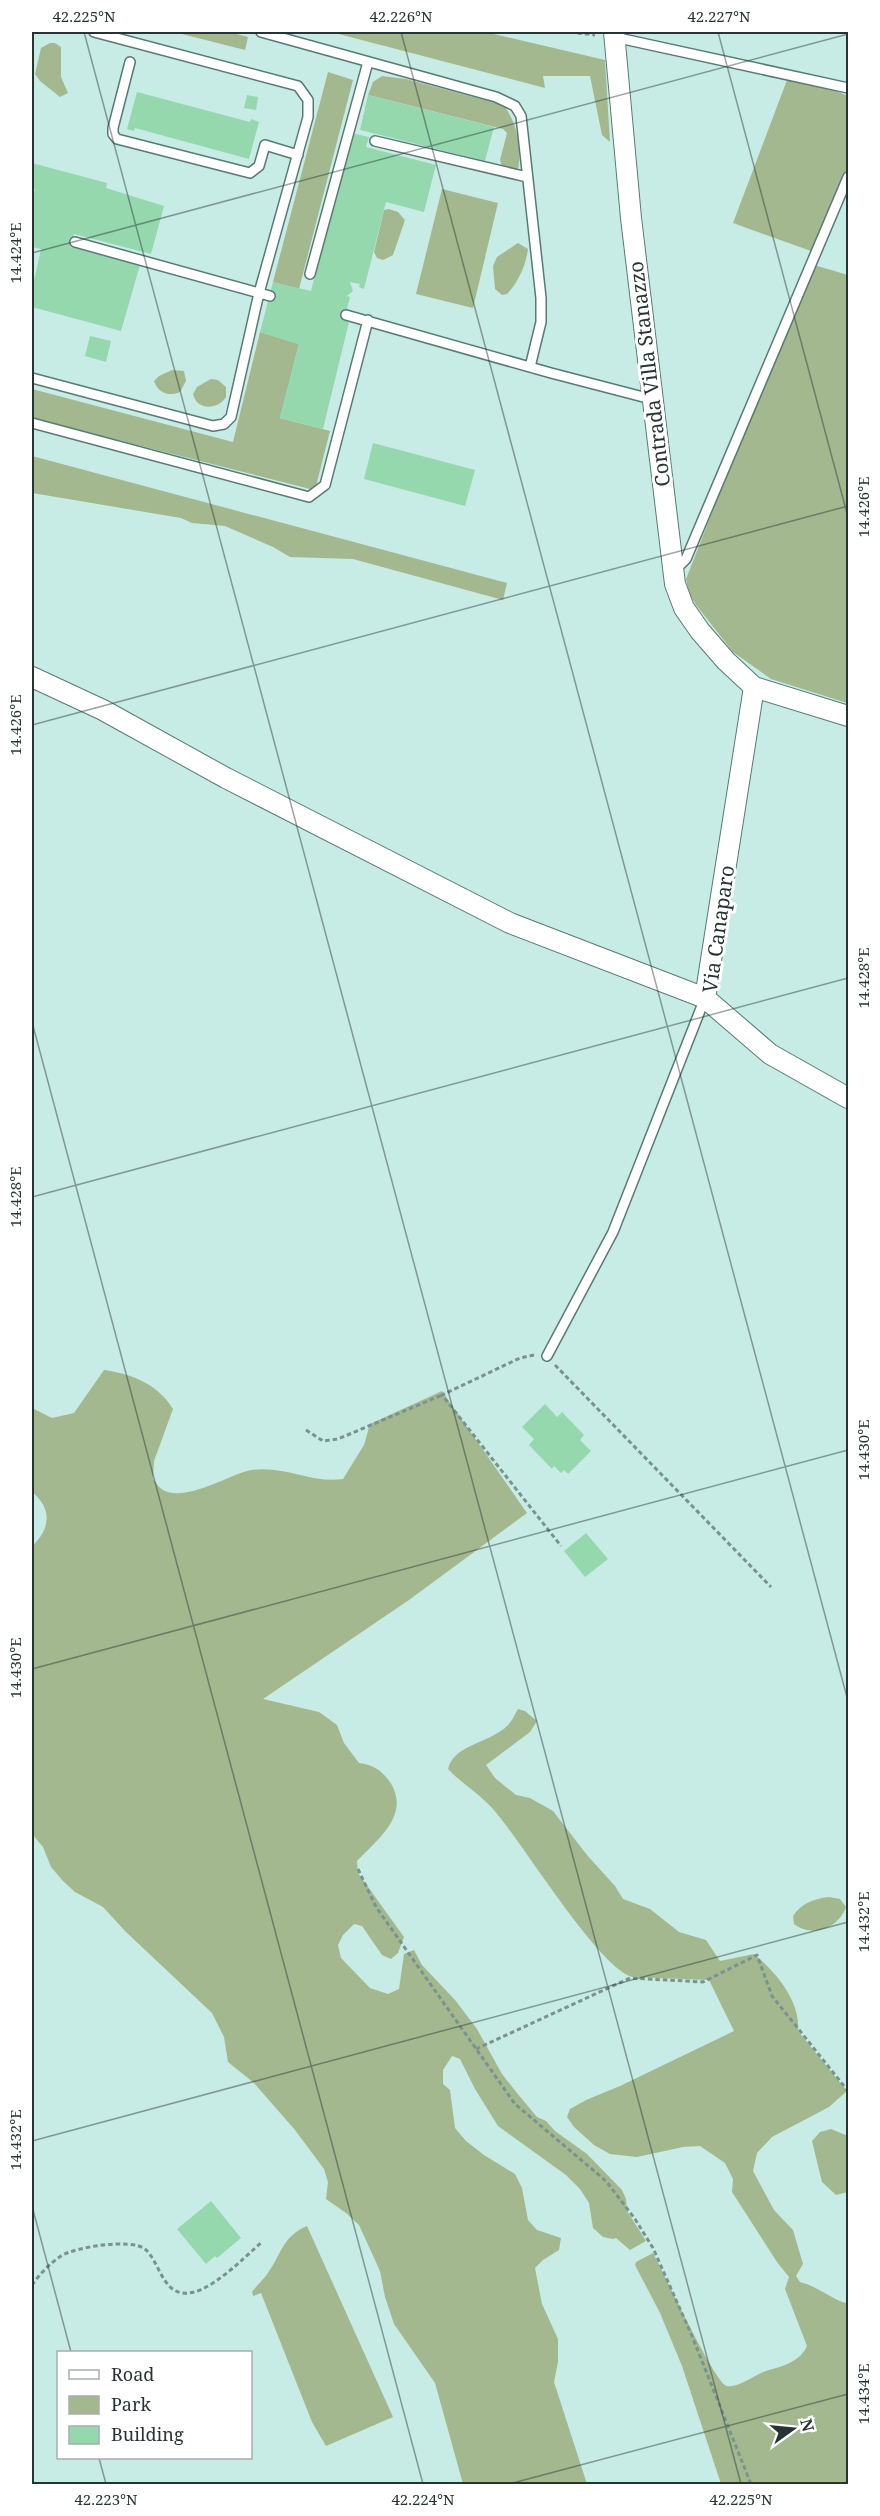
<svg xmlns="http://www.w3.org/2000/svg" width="880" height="2516" font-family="'Noto Serif',serif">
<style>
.green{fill:#a3b88f}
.building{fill:#95d8ae}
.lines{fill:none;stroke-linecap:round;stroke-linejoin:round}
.lane-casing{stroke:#587a75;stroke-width:12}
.street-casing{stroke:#587a75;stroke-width:22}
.path{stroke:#79938e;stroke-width:3;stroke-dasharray:4.5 3;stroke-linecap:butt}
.lane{stroke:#fff;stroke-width:9}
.street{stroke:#fff;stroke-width:20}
.ticks{fill:none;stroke:#263533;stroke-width:1.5;stroke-opacity:0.45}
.labels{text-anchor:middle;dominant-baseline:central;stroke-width:6;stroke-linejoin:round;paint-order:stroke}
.street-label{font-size:20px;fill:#263533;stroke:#fff}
.neatline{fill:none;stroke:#263533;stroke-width:2}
.ticks-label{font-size:15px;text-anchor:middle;fill:#263533}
</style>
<rect width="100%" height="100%" fill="#c7ece5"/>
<path class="green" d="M 174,32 L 229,32 L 248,37 L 245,50 Z
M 331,32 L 485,32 L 605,60 L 610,142 L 602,135 L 590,76 L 543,76 L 545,88 Z
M 50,43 L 55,43 L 61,47 L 61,77 L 68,93 L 60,97 L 40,81 L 35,74 L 41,48 Z
M 328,72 L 353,80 L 299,289 L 273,282 Z
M 382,76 L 406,79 L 503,105 C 517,121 522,149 518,170 L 514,171 L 502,167 L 500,160 L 507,133 L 503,129 L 368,95 L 373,82 Z
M 787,80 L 821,85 L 848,96 L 848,169 L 811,251 L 733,223 Z
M 442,189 L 498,203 L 473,308 L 416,294 Z
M 389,209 L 398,212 L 405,220 L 393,255 L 383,260 L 377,258 L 374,252 L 384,210 Z
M 518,243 L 528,249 C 526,265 518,283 507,294 L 502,295 L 495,289 L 493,266 L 497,257 Z
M 814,265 L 848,275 L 847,703 L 771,679 L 733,652 L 696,605 L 689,593 L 686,579 L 742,436 Z
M 260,332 L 299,344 L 280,418 L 330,431 L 316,486 L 310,489 L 32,418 L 32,389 L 233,442 Z
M 172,370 L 184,371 L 186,381 L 180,392 C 169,397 158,393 154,381 L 159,376 Z
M 211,379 L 218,380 L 226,387 L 226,397 C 218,410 197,411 193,394 L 197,387 Z
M 32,456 L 507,583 L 503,600 L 353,559 L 290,557 L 273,547 L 225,526 L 192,523 L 181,518 L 32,493 Z
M 104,1370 C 132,1374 158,1384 173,1409 L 154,1461 L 153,1479 C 156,1482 159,1488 163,1490 C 184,1502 226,1477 247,1471 C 281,1463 311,1484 343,1479 L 364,1445 L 370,1424 L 442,1391 L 527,1513 L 409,1600 L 263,1699 L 319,1712 L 337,1725 L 344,1743 L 359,1763 C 374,1765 381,1770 390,1782 C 411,1815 378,1839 357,1861 L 358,1873 L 404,1937 L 398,1953 L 391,1959 L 382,1955 L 362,1926 L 354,1924 L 343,1935 L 338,1945 L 341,1958 L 370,1988 L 388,1994 L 399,1989 L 404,1954 L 414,1950 L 422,1965 L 455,2000 L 477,2029 L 502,2074 L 517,2093 L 537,2117 L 546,2121 L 555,2131 L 587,2154 L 622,2190 L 626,2199 L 627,2211 L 646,2241 L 630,2250 L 616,2238 L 613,2239 L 603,2237 L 593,2228 L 589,2203 L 580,2189 L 566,2175 L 498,2126 L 475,2089 L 460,2059 L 452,2056 L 443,2070 L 443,2084 L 450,2090 L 455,2128 L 466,2141 L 484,2155 L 515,2174 L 522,2188 L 528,2220 L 537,2230 L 561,2238 L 559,2250 L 543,2260 L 535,2268 L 542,2304 L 558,2339 L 558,2362 L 554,2382 L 587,2484 L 463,2484 L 435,2383 L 394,2324 L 385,2297 L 380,2271 L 359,2225 L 346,2213 L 326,2199 L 328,2182 L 324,2169 L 295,2130 L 254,2083 L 228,2062 L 224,2037 L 212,2013 L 126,1932 L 103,1907 L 75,1892 L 63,1881 L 51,1867 L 43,1847 L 32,1834 L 32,1546 C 51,1529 52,1508 32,1492 L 32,1408 L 52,1418 L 74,1413 Z
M 518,1709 L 525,1711 L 537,1721 L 530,1732 L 486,1765 L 495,1778 L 516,1795 L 530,1798 L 553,1811 L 587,1855 L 615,1886 L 623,1899 L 650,1909 L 679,1932 L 706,1940 L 720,1961 L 754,1954 C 776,1972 801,2002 798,2031 L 847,2091 L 829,2107 L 772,2137 L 757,2153 L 753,2171 L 774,2210 L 793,2230 L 803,2264 L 796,2276 L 800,2282 C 816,2286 829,2297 845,2303 L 848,2301 L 848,2484 L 721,2484 L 682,2366 L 660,2313 L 635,2265 L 636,2262 L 653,2253 C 663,2271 715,2384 727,2386 C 739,2388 754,2375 766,2371 C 782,2366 799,2363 807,2346 L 785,2289 L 789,2277 L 777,2262 L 732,2192 L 733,2179 L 725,2163 L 700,2146 L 683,2147 L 637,2157 L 610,2154 L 594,2145 L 574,2127 L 567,2117 L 570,2109 L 586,2100 L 620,2086 L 734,2031 L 709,1980 L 632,1977 C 597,1966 523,1843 493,1809 C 480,1794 462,1784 448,1769 C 454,1744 491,1743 508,1725 C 512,1721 515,1714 518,1709 Z
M 829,1897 L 840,1899 L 846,1907 C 838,1929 812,1938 794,1924 L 793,1916 C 802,1903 813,1899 829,1897 Z
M 831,2129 L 848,2136 L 848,2192 L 836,2195 L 822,2182 L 812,2141 L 820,2132 Z
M 307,2226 L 393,2417 L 326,2446 L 312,2422 L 261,2293 L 253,2296 L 252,2292 C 257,2285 263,2280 268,2273 C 282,2253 282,2237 307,2226 Z"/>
<path class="building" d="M 137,92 L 250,122 L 251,119 L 259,122 L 249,159 L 135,128 L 134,131 L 127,129 Z
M 247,95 L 258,97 L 256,110 L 244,108 Z
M 368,95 L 494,127 L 485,161 L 360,130 Z
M 351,133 L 369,137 L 366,147 L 436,165 L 424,212 L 386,202 L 364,289 L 359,287 L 360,284 L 350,282 L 353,291 L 347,296 L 350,297 L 344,320 L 349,322 L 323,429 L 280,418 L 299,344 L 260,332 L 273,282 L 311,291 Z
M 32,163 L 107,183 L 106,188 L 164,206 L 151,254 L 74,234 L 70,247 L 140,265 L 121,331 L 32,307 L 32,290 L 41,249 L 32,247 L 32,200 L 35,189 L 32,188 Z
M 90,336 L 111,341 L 106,362 L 85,356 Z
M 373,443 L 475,470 L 465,506 L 364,479 Z
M 545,1404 L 557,1417 L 562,1412 L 584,1435 L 580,1440 L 591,1451 L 568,1474 L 564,1470 L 561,1473 L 554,1466 L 552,1469 L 529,1445 L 534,1439 L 522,1427 Z
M 586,1533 L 608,1559 L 585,1577 L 564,1551 Z
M 211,2201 L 241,2238 L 217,2258 L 215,2256 L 206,2264 L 177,2229 Z"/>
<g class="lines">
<g class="lane-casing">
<path id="lane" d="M 261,32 L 496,97 L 515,106 L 521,116 L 541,298 L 541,322 L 530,367
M 614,37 L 848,88
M 130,62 L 113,128 L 113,134 L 117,139 L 250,173 L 259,166 L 265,145 L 298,155
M 375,141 L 527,177
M 75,242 L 270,296
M 310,274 L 368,62
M 346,315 L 551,373 L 651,399
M 32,378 L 213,426 L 224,424 L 231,417 L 259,293 L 308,117 L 308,100 L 298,86 L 94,32
M 32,423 L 309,497 L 325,485 L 368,320
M 675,570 L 686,559 L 848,177
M 547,1356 L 613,1232 L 705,998"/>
</g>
<g class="street-casing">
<path id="street" d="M 614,32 L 631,218 L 675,584 L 684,608 L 700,631 L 726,661 L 754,687 L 848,716
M 32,677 L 103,710 L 226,778 L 510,923 L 705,998
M 754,687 L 705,998 L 770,1054 L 848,1098"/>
</g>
<path class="path" d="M 570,32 L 595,35
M 534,1355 L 520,1358 L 442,1395 L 561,1546
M 555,1365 L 771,1587
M 306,1430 L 323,1441 L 338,1439 L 442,1395
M 358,1869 L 376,1907 L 515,2104 L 606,2181 L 635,2219 L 653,2248 L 692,2336 L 751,2484
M 476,2049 L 630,1978 L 703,1982 L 757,1955 L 772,1996 L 848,2091
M 32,2285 C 39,2275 50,2263 61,2256 C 75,2247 131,2238 145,2249 C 159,2261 162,2291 183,2293 C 208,2296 243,2258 262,2242"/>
<use href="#lane" class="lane"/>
<use href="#street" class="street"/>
</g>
<path class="ticks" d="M 84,32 L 741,2484M 401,32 L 848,1701M 718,32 L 848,517M 32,253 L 848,34M 32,725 L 848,506M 32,1022 L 423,2484M 32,1197 L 848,978M 32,1669 L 848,1450M 32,2141 L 848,1922M 32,2206 L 71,2352M 99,2458 L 106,2484M 509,2484 L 848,2394"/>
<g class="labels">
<g class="street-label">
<text transform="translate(649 374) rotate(-97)">Contrada Villa Stanazzo</text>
<text transform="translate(718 929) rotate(-82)">Via Canaparo</text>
</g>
</g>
<rect width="880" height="2516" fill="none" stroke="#ffffff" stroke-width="66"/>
<rect x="57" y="2351" width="195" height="108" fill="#ffffff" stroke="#a8aead" stroke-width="1.5"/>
<rect x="69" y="2370" width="30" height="9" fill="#ffffff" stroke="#a8aead" stroke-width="1.5"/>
<text x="111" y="2381" font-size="18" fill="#263533">Road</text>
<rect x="69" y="2396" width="30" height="18" fill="#a3b88f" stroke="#a8aead" stroke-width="1.5"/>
<text x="111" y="2411" font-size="18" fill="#263533">Park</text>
<rect x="69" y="2426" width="30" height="18" fill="#95d8ae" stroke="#a8aead" stroke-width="1.5"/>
<text x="111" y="2441" font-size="18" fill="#263533">Building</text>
<g transform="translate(793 2429) rotate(75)" stroke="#ffffff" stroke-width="4.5" paint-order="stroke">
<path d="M0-4.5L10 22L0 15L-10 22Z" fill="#263533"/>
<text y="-9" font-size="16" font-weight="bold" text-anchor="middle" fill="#263533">N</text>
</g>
<rect x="33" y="33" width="814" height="2450" class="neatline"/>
<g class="ticks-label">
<text x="84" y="22">42.225°N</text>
<text x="401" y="22">42.226°N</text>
<text x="719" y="22">42.227°N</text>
<text transform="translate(16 253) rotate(-90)" y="5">14.424°E</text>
<text transform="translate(864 507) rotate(-90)" y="5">14.426°E</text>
<text transform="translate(16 725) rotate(-90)" y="5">14.426°E</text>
<text transform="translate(864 978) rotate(-90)" y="5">14.428°E</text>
<text transform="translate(16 1197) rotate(-90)" y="5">14.428°E</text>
<text transform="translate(864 1450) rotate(-90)" y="5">14.430°E</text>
<text transform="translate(16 1668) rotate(-90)" y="5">14.430°E</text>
<text transform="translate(864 1922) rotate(-90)" y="5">14.432°E</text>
<text transform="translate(16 2140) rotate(-90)" y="5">14.432°E</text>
<text transform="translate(864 2394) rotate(-90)" y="5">14.434°E</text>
<text x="106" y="2505">42.223°N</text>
<text x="423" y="2505">42.224°N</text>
<text x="741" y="2505">42.225°N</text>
</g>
</svg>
